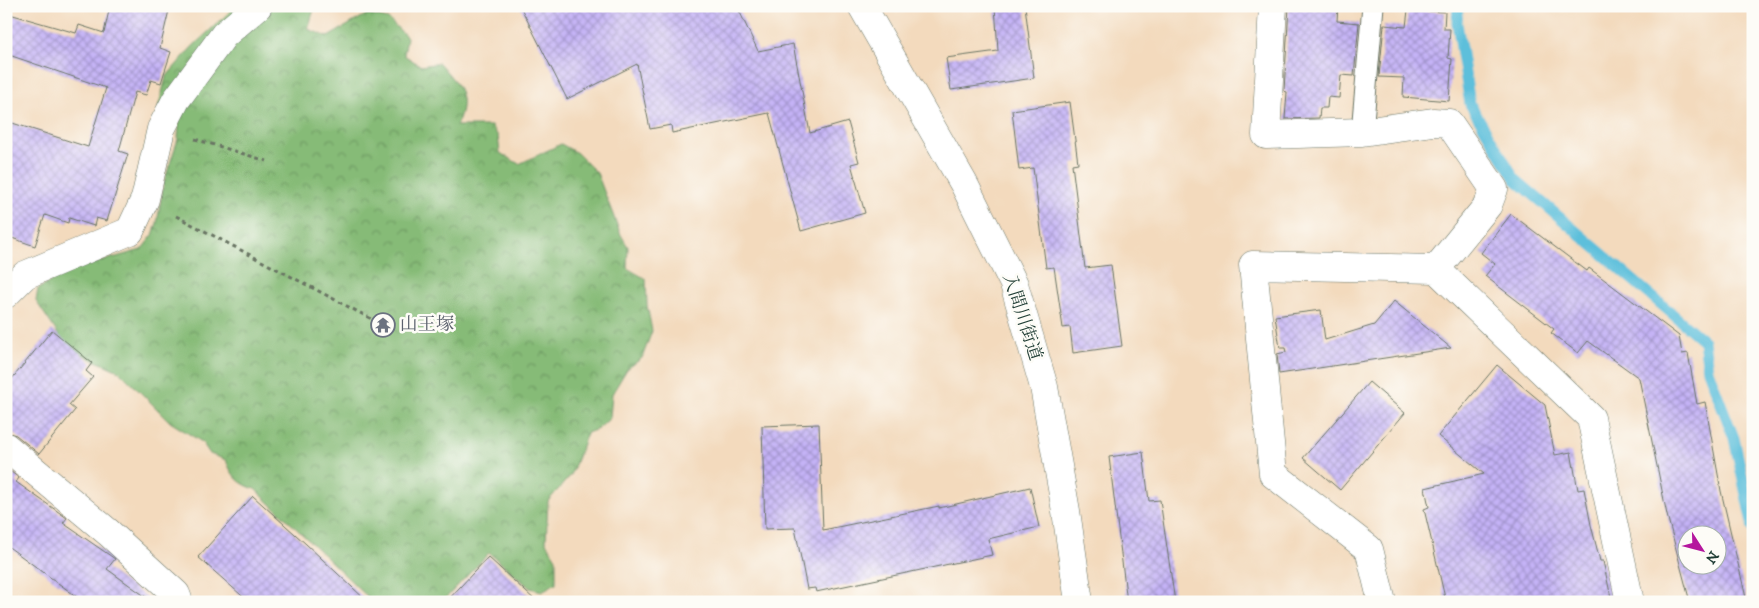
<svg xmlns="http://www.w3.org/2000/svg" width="1759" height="608" font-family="'IM FELL DW Pica','Noto Serif JP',serif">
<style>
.forest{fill:url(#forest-crowns);stroke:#527c56}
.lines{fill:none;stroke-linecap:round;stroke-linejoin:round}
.stream{stroke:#5dbfdb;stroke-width:11}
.building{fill:url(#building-cross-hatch);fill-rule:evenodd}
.service-casing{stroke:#697464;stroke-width:23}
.minor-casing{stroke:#697464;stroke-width:29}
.path{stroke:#697464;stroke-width:3;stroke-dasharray:4 4;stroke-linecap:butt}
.service{stroke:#fff;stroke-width:21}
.minor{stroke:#fff;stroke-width:28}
.labels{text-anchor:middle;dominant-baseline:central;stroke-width:5;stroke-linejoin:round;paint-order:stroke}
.street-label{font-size:18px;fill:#1f3d34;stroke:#fdfcf7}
.worship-label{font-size:18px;fill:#5b616d;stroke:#fdfcf7;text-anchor:start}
</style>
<defs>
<pattern id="forest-crowns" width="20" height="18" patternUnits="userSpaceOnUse" patternTransform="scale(1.25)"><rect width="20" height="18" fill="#86bb77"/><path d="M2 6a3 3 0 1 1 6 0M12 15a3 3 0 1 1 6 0" fill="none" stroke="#6d9962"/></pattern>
<pattern id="building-cross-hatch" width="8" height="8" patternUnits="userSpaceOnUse" patternTransform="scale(1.25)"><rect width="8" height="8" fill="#c4b2f6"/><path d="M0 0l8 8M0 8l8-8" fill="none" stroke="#9f92c8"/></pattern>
</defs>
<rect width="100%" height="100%" fill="#fdfcf7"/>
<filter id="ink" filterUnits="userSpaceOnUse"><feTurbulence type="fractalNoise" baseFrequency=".02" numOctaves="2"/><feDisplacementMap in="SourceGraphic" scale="10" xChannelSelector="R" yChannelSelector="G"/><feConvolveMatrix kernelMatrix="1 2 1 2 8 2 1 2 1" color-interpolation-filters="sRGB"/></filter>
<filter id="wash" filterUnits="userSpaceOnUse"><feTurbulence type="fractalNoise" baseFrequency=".0096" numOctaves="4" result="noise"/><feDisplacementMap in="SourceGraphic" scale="20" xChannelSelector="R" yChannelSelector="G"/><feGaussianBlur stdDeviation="1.12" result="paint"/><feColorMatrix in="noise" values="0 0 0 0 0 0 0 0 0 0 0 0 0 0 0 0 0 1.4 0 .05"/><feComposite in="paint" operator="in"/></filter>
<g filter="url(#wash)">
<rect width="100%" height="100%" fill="#f3dabd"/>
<path class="forest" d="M 236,6 L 315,6 L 308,29 L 328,37 L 367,14 L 388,19 L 407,37 L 404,55 L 421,66 L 439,63 C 459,86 470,96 456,126 L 491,126 L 498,136 L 500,153 L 519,164 L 561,144 L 577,153 L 597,173 L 620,233 L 628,247 L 627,268 L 646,279 L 647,305 L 652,331 L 642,358 L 627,369 L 612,394 L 610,418 L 598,429 L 587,433 L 571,475 L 548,501 L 546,542 L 556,558 L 556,583 L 542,591 L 530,588 L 489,553 L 442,602 L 373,602 L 255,489 C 239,484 232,476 226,460 L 210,454 L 202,442 L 170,422 L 119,371 L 89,358 L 64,343 L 36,301 L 38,289 L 69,270 L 141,250 L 153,235 L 157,223 L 164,182 L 178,139 L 179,122 L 158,108 L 166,77 L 192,47 Z"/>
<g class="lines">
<path class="stream" d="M 1458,6 L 1457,23 L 1470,104 L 1515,179 L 1704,341 L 1708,370 L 1734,438 L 1753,528"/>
</g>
<g id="blocks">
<path class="building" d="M 110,6 L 170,6 L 160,48 L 171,52 L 161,83 L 151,80 L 146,95 L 135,92 L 119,151 L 128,154 L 107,221 L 96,218 L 94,226 L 69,218 L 68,223 L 45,215 L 35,246 L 6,236 L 6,121 L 88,147 L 106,88 L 6,54 L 6,13 L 76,33 L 79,25 L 104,33 Z
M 520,6 L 737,6 L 758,51 L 793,44 L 810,133 L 848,122 L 859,162 L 851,164 L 865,213 L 801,231 L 769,113 L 672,133 L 671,125 L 650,129 L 637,64 L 567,99 Z
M 995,6 L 1025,6 L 1034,78 L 951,90 L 946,58 L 998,51 Z
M 1289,6 L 1338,6 L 1337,21 L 1359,23 L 1354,76 L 1341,75 L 1339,98 L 1328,97 L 1327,108 L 1320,108 L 1319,118 L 1285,119 L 1287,92 L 1284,91 Z
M 1408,10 L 1445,12 L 1444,29 L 1450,29 L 1448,58 L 1452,59 L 1449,101 L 1403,97 L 1404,78 L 1379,77 L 1384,25 L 1406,27 Z
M 1070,102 L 1078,163 L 1072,164 L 1085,268 L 1111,265 L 1122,346 L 1073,353 L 1070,327 L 1063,328 L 1054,267 L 1046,268 L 1033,168 L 1019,170 L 1012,110 Z
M 1511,214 L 1587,271 L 1589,268 L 1679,336 L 1682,354 L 1688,353 L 1697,404 L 1705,402 L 1721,491 L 1747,602 L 1690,602 L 1667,515 L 1639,378 L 1588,341 L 1578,353 L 1551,333 L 1554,329 L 1485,276 L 1495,264 L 1481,253 ZM 1686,536 L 1716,536 L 1716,566 L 1686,566 Z
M 1394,301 L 1451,348 L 1279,374 L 1277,354 L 1286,352 L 1285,348 L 1280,348 L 1275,316 L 1321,310 L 1325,340 L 1374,325 Z
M 52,330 L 92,363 L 86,371 L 93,377 L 69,405 L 75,410 L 39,454 L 16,435 L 6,432 L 6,386 Z
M 1497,365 L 1545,405 L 1555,455 L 1571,452 L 1578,490 L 1584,489 L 1591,525 L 1600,561 L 1603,561 L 1612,602 L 1446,602 L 1424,509 L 1429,507 L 1425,488 L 1484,474 L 1438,436 Z
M 1369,382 L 1405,413 L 1340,490 L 1303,458 Z
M 819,424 L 823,530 L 939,506 L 939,508 L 1030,487 L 1039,527 L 988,539 L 992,555 L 816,592 L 815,588 L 807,589 L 795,528 L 765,529 L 762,426 Z
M 1143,452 L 1149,501 L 1160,500 L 1175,602 L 1127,602 L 1109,457 Z
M 6,468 L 19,478 L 16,482 L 67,518 L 63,523 L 115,559 L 107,569 L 153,602 L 84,602 L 6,545 Z
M 253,496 L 306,544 L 368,602 L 249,602 L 198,557 Z
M 488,557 L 537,602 L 446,602 Z"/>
</g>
</g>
<g filter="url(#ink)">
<use href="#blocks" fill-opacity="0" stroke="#697464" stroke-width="1"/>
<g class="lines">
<g class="service-casing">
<path id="service" d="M 1362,132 L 1373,6"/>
</g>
<g class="minor-casing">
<path id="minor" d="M 862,6 L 964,184 L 1014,284 L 1044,387 L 1066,511 L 1079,602
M 1273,6 L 1266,135 L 1362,132 L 1433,122 L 1449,123 L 1494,189 L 1488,205 L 1436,269
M 6,294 L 25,275 L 130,231 L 145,199 L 161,129 L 176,100 L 224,35 L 258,6
M 6,447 L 109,533 L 176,594 L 179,602
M 1382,602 L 1369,549 L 1273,474 L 1253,265 L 1436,269 L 1591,418 L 1630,602"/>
</g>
<path class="path" d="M 195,139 L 267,161
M 176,216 L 383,325"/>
<use href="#service" class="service"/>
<use href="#minor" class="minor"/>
</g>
</g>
<defs>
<g id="temple-ring" transform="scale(1.25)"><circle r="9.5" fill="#fdfcf7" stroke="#6b7280" stroke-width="1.5"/><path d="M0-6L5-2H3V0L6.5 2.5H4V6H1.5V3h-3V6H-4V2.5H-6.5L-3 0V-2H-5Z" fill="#6b7280"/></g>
</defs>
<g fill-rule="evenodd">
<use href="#temple-ring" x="383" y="325"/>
</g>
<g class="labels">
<g class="street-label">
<text transform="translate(1022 317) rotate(72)">入間川街道</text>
</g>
<g class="worship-label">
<text x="400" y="325">山王塚</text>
</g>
</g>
<rect width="1759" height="608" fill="none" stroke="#fdfcf7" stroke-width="25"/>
<g transform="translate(1702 550) rotate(126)"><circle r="24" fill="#fdfcf7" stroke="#a4b0a9"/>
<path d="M0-4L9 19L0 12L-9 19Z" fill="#b5179e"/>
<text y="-8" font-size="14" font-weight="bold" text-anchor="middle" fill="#1f3d34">N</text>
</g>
</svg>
